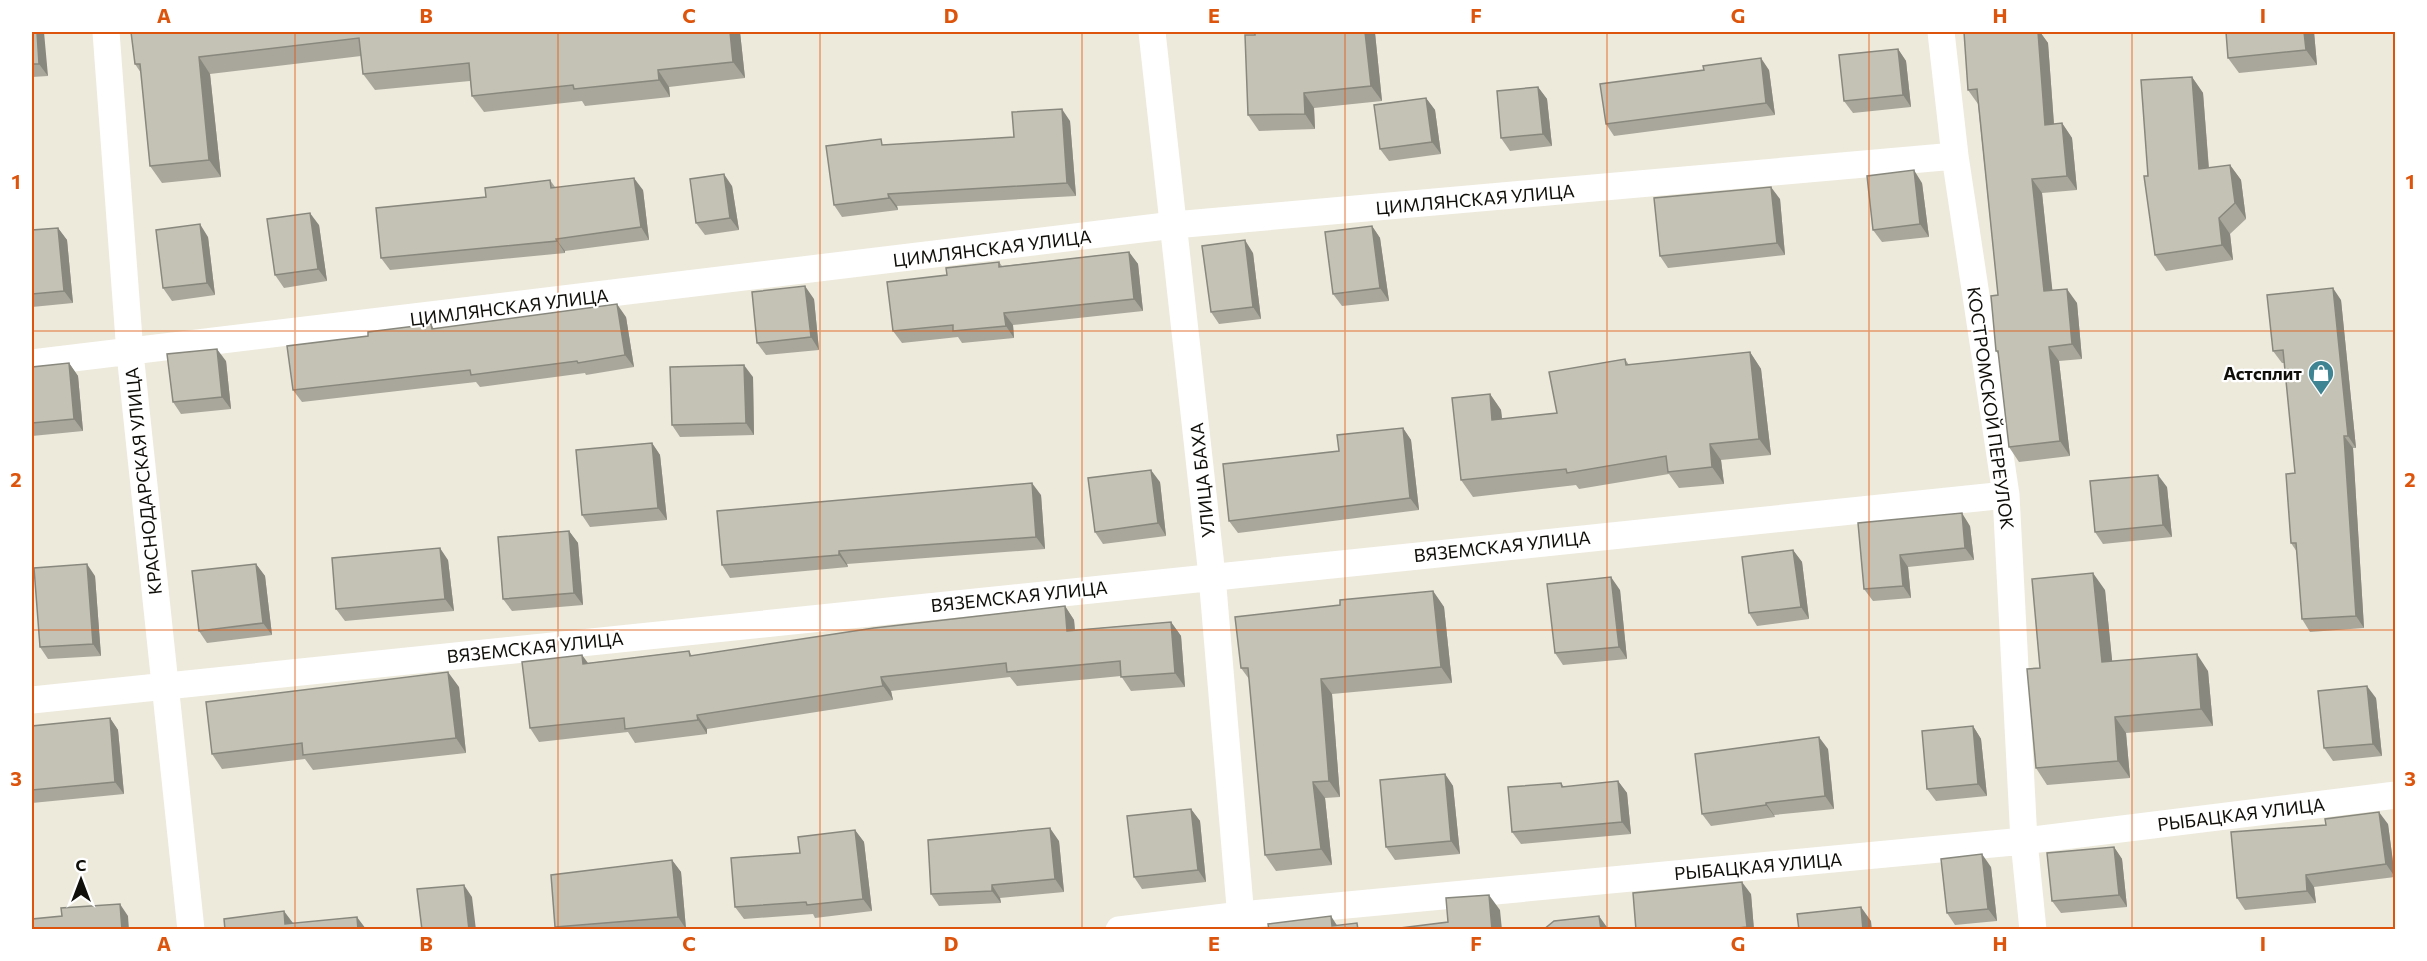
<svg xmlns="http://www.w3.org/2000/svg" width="2427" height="961" font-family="Commissioner,sans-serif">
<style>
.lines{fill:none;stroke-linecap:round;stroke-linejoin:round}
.minor{stroke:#fff;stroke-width:27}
.wall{fill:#a9a79b}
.shaded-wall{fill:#89887e}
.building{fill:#c4c2b4;stroke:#89887e;stroke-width:1.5}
.grid{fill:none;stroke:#dd550c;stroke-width:1.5;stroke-opacity:0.55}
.labels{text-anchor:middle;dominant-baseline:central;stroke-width:4.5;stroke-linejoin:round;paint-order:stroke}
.street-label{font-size:18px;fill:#100f0a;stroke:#fff}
.poi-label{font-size:18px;font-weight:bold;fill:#100f0a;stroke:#fff;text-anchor:end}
.neatline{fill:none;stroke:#dd550c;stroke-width:2}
.grid-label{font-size:20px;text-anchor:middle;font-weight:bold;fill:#dd550c}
</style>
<rect width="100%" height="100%" fill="#edeadc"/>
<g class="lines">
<path class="minor" d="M 106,32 L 130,353 L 191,930
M 1152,32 L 1212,576 L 1242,930
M 1941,32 L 1955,156 L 2006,495 L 2024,841 L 2033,930
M 32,363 L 1174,225 L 1955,156
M 32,700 L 2006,495
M 1119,930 L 1241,915 L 2024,841 L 2396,795"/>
</g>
<path class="wall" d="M 32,32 L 48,76 L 32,77 Z
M 131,32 L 740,32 L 745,78 L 669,87 L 670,97 L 585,106 L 582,101 L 484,112 L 472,96 L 470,81 L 375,90 L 363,74 L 361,56 L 210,74 L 221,177 L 162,183 L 150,166 L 141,73 L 135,64 Z
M 1964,32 L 2040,32 L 2048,43 L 2054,124 L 2062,123 L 2072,138 L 2077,190 L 2042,193 L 2052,291 L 2077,303 L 2082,359 L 2059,361 L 2070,456 L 2019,462 L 2009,447 L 1999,355 L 1996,351 L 1998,295 L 1978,104 L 1968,90 Z
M 2314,32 L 2317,65 L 2239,73 L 2228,58 Z
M 1375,33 L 1382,101 L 1314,108 L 1315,129 L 1259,131 L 1248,115 Z
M 1898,49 L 1906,61 L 1911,107 L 1853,113 L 1844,101 Z
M 1704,70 L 1769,70 L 1775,115 L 1614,136 L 1606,124 Z
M 2192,77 L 2203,93 L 2209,168 L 2230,165 L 2241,180 L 2246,219 L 2230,234 L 2233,260 L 2166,271 L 2155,255 L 2148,176 Z
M 1538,87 L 1547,99 L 1552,146 L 1510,151 L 1501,138 Z
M 1426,98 L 1435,110 L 1441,154 L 1389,161 L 1380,149 Z
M 1070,121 L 1076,196 L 897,206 L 898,210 L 842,217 L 834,205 L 1014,137 Z
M 550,180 L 555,187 L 643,190 L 649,240 L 565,251 L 565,253 L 390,270 L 381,258 L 486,197 Z
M 1922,183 L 1929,237 L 1882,242 L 1873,230 Z
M 732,186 L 739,230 L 705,235 L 696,223 Z
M 1780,199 L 1785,255 L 1668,268 L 1660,256 Z
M 319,225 L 327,281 L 284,288 L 275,275 Z
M 1372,226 L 1380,238 L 1389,301 L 1342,306 L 1333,294 Z
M 58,228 L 67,240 L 73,303 L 32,307 L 32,230 Z
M 208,237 L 215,295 L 172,301 L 163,288 Z
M 1129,252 L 1138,264 L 1143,311 L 1013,325 L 1014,338 L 962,343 L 958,337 L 902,343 L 893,331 L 999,262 L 1002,266 Z
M 1253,253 L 1261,319 L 1219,324 L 1211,312 Z
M 814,299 L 819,350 L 766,355 L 757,343 Z
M 2341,300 L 2356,448 L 2353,448 L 2364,628 L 2310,632 L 2302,619 L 2297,552 L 2291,543 L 2295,473 L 2285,363 L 2282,363 L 2273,351 Z
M 626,317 L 634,367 L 586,375 L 585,373 L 480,387 L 476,382 L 302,402 L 293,390 L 368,336 L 431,324 L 434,329 Z
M 1750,352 L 1761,369 L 1771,455 L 1721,460 L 1724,484 L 1679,488 L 1669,474 L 1579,489 L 1576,485 L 1473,497 L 1461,480 L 1490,394 L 1501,410 L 1502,419 L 1557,413 L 1625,359 L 1629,365 Z
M 226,361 L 231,409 L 181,414 L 173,402 Z
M 69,363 L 78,376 L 83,431 L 32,436 L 32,367 Z
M 753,377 L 754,435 L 680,437 L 672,425 Z
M 1403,428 L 1411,440 L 1419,510 L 1238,533 L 1229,521 L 1339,451 Z
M 652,443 L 660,455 L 667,520 L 590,527 L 582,515 Z
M 1160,482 L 1166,536 L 1103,544 L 1095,532 Z
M 2167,487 L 2172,537 L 2103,544 L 2095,532 Z
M 1041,495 L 1045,549 L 847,564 L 848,567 L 730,578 L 722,565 Z
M 1858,523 L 1970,526 L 1974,560 L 1908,567 L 1911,598 L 1873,601 L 1864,589 Z
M 569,531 L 578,543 L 583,605 L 512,611 L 503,599 Z
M 1793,550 L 1802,562 L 1809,619 L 1757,626 L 1749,613 Z
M 448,560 L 454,611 L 345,621 L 336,609 Z
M 256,564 L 265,576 L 272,635 L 207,643 L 199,631 Z
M 95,576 L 101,656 L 48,659 L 40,647 Z
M 1620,590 L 1627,659 L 1563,665 L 1555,653 Z
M 2105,590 L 2112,661 L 2208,671 L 2213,726 L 2126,733 L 2130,778 L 2047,785 L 2036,768 L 2040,668 Z
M 1433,591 L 1444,607 L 1452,683 L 1332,694 L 1340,797 L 1325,798 L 1332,865 L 1276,871 L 1265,855 L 1249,679 L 1241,668 L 1340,605 Z
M 1065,606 L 1074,620 L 1075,630 L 1171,622 L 1181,636 L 1185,687 L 1131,691 L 1121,676 L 1017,686 L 1010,677 L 891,691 L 893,700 L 707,729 L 707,734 L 635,743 L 628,732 L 539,742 L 530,728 L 582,655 L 588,663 L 689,651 L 692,656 Z
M 459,687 L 466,753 L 313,770 L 305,759 L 222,769 L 212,754 Z
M 2376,698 L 2382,756 L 2333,761 L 2324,748 Z
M 110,718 L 118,730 L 124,794 L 32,803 L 32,726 Z
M 1973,726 L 1981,739 L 1987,796 L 1936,801 L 1927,789 Z
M 1828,749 L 1834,809 L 1774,815 L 1775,817 L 1711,826 L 1702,814 Z
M 1445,774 L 1453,786 L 1460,854 L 1395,860 L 1386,847 Z
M 1618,781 L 1627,793 L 1631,834 L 1521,844 L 1512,832 L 1561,783 L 1564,787 Z
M 1191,809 L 1200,821 L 1206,882 L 1142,889 L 1134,877 Z
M 2388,824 L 2395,877 L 2314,887 L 2316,903 L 2245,910 L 2237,898 Z
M 855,830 L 864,842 L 872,911 L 815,918 L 813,914 L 744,919 L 735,907 L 800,853 Z
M 1059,841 L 1064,892 L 1000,898 L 1001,903 L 939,906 L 931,894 Z
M 2114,847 L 2122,859 L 2127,907 L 2061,913 L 2052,901 Z
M 672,860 L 681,872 L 686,929 L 558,930 L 555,927 Z
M 1991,867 L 1997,921 L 1955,925 L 1947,913 Z
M 1751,894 L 1754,930 L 1636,930 Z"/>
<path class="shaded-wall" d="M 37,32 L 44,32 L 48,76 L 39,64 Z
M 730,32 L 740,32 L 745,78 L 733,62 Z
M 1365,32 L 1373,32 L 1375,33 L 1382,101 L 1371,86 Z
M 2038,32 L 2040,32 L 2048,43 L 2055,139 L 2045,125 Z
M 2304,32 L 2314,32 L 2317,65 L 2306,50 Z
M 1898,49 L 1906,61 L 1911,107 L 1903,95 Z
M 199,57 L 210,74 L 221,177 L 209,160 Z
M 1761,58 L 1769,70 L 1775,115 L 1766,103 Z
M 658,70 L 669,87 L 670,97 L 659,80 Z
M 2192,77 L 2203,93 L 2210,185 L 2199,169 Z
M 1538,87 L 1547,99 L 1552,146 L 1543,134 Z
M 1304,93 L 1314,108 L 1315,129 L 1305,114 Z
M 1426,98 L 1435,110 L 1441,154 L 1432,142 Z
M 1062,109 L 1070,121 L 1076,196 L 1067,183 Z
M 2062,123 L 2072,138 L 2077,190 L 2067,176 Z
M 2230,165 L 2241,180 L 2246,219 L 2235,203 Z
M 1914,170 L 1922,183 L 1929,237 L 1920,224 Z
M 724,174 L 732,186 L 739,230 L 730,218 Z
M 634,178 L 643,190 L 649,240 L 641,227 Z
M 2032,179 L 2042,193 L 2054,305 L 2044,291 Z
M 1771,187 L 1780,199 L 1785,255 L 1777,243 Z
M 888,194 L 897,206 L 898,210 L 889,198 Z
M 310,213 L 319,225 L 327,281 L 318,269 Z
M 2219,218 L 2230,234 L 2233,260 L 2222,245 Z
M 200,224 L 208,237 L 215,295 L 207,283 Z
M 1372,226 L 1380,238 L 1389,301 L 1380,288 Z
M 58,228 L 67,240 L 73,303 L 64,291 Z
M 556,239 L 565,251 L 565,253 L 557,241 Z
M 1245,240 L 1253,253 L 1261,319 L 1253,307 Z
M 1129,252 L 1138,264 L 1143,311 L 1134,299 Z
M 805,286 L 814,299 L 819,350 L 811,337 Z
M 2333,288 L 2341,300 L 2356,448 L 2348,436 Z
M 2067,289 L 2077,303 L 2082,359 L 2072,344 Z
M 617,304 L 626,317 L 634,367 L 625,355 Z
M 1004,313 L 1013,325 L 1014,338 L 1006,326 Z
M 2049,347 L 2059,361 L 2070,456 L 2060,441 Z
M 217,349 L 226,361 L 231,409 L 222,397 Z
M 1750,352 L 1761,369 L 1771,455 L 1759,439 Z
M 69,363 L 78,376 L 83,431 L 74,419 Z
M 744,365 L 753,377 L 754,435 L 746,423 Z
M 1490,394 L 1501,410 L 1504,436 L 1492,420 Z
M 1403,428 L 1411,440 L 1419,510 L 1410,498 Z
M 2344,436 L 2353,448 L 2364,628 L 2356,616 Z
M 652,443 L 660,455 L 667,520 L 658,508 Z
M 1710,444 L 1721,460 L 1724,484 L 1712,467 Z
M 1151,470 L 1160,482 L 1166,536 L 1158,523 Z
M 2158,475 L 2167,487 L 2172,537 L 2163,525 Z
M 1032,483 L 1041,495 L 1045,549 L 1036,537 Z
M 1962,513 L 1970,526 L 1974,560 L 1965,548 Z
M 569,531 L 578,543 L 583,605 L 574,593 Z
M 440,548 L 448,560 L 454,611 L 445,599 Z
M 1793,550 L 1802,562 L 1809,619 L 1801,607 Z
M 839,551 L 847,564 L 848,567 L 839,555 Z
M 1900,555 L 1908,567 L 1911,598 L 1903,586 Z
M 87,564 L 95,576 L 101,656 L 93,644 Z
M 256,564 L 265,576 L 272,635 L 263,623 Z
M 2093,573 L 2105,590 L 2114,679 L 2102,662 Z
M 1611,577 L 1620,590 L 1627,659 L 1619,647 Z
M 1433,591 L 1444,607 L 1452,683 L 1441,667 Z
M 1065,606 L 1074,620 L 1076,645 L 1067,631 Z
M 1171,622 L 1181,636 L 1185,687 L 1175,673 Z
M 2197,654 L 2208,671 L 2213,726 L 2201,709 Z
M 582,655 L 592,669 L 583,664 Z
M 448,672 L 459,687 L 466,753 L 456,738 Z
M 881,677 L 891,691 L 893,700 L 883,686 Z
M 1321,679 L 1332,694 L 1340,797 L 1329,781 Z
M 2367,686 L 2376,698 L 2382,756 L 2373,744 Z
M 697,715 L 707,729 L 707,734 L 698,720 Z
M 2115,717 L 2126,733 L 2130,778 L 2118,761 Z
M 110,718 L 118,730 L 124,794 L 115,782 Z
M 1973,726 L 1981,739 L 1987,796 L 1978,784 Z
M 1819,737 L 1828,749 L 1834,809 L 1825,796 Z
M 1445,774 L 1453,786 L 1460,854 L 1451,841 Z
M 1618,781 L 1627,793 L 1631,834 L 1622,822 Z
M 1313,782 L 1325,798 L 1332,865 L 1321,849 Z
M 1766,803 L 1774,815 L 1775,817 L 1766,805 Z
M 1191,809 L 1200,821 L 1206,882 L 1198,870 Z
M 2379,812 L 2388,824 L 2395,877 L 2386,864 Z
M 1050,828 L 1059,841 L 1064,892 L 1055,879 Z
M 855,830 L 864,842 L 872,911 L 863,899 Z
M 2114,847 L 2122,859 L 2127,907 L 2119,895 Z
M 1982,854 L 1991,867 L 1997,921 L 1988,909 Z
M 672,860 L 681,872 L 686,929 L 678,917 Z
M 2306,875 L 2314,887 L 2316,903 L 2307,891 Z
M 1742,882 L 1751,894 L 1754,930 L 1749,930 L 1747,927 Z
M 464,885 L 472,897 L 476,930 L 469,930 Z
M 992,885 L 1000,898 L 1001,903 L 992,891 Z
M 1489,895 L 1500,910 L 1502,930 L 1492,930 Z
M 120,904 L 128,916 L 129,930 L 122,930 Z
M 1861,907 L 1871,921 L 1872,930 L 1863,930 Z
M 284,911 L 293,923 L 285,924 Z
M 1331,916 L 1340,930 L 1332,926 Z
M 1599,916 L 1609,930 L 1601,930 Z
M 357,917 L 366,929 L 366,930 L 358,930 Z"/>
<path class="building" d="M 32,32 L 37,32 L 39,64 L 32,64 Z
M 131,32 L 730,32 L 733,62 L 658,70 L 659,80 L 574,89 L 573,85 L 472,96 L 469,63 L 363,74 L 359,38 L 199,57 L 209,160 L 150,166 L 140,64 L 135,64 Z
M 1255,32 L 1365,32 L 1371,86 L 1304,93 L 1305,114 L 1248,115 L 1245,35 L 1255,35 Z
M 1964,32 L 2038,32 L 2045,125 L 2062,123 L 2067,176 L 2032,179 L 2044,291 L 2067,289 L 2072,344 L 2049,347 L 2060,441 L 2009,447 L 1998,351 L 1996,351 L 1991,296 L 1998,295 L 1977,89 L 1968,90 Z
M 2226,32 L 2304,32 L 2306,50 L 2228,58 Z
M 1898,49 L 1903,95 L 1844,101 L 1839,55 Z
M 1761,58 L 1766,103 L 1606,124 L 1600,84 L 1704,70 L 1703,66 Z
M 2192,77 L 2199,169 L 2230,165 L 2235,203 L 2219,218 L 2222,245 L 2155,255 L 2144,176 L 2148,176 L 2141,80 Z
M 1538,87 L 1543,134 L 1501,138 L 1497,91 Z
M 1426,98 L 1432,142 L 1380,149 L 1374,105 Z
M 1062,109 L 1067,183 L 888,194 L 889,198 L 834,205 L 826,146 L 881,139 L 882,145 L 1014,137 L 1012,112 Z
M 1914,170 L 1920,224 L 1873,230 L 1867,176 Z
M 724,174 L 730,218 L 696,223 L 690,179 Z
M 634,178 L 641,227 L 556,239 L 557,241 L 381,258 L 376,208 L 486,197 L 485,188 L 550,180 L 551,188 Z
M 1771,187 L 1777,243 L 1660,256 L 1654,198 Z
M 310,213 L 318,269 L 275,275 L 267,219 Z
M 200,224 L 207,283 L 163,288 L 156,230 Z
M 1372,226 L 1380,288 L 1333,294 L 1325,232 Z
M 58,228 L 64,291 L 32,294 L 32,230 Z
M 1245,240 L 1253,307 L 1211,312 L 1202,246 Z
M 1129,252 L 1134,299 L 1004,313 L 1006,326 L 953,331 L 953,325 L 893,331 L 887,282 L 947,275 L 946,268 L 999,262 L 999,267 Z
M 805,286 L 811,337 L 757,343 L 752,292 Z
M 2333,288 L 2348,436 L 2344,436 L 2356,616 L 2302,619 L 2296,543 L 2291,543 L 2286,474 L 2295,473 L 2283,350 L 2273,351 L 2267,295 Z
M 617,304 L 625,355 L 578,363 L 577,361 L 471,375 L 470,370 L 293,390 L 287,346 L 368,336 L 368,332 L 431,324 L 432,329 Z
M 217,349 L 222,397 L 173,402 L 167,354 Z
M 1750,352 L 1759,439 L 1710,444 L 1712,467 L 1668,472 L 1666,456 L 1567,473 L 1566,469 L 1461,480 L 1452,398 L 1490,394 L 1492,420 L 1557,413 L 1549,372 L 1625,359 L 1626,365 Z
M 69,363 L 74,419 L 32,423 L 32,367 Z
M 744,365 L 746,423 L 672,425 L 670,367 Z
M 1403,428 L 1410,498 L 1229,521 L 1223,464 L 1339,451 L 1337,435 Z
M 652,443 L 658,508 L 582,515 L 576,450 Z
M 1151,470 L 1158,523 L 1095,532 L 1088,478 Z
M 2158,475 L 2163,525 L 2095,532 L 2090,481 Z
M 1032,483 L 1036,537 L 839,551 L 839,555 L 722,565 L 717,511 Z
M 1962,513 L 1965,548 L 1900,555 L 1903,586 L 1864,589 L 1858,523 Z
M 569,531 L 574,593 L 503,599 L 498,537 Z
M 440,548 L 445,599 L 336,609 L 332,558 Z
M 1793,550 L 1801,607 L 1749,613 L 1742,557 Z
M 87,564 L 93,644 L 40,647 L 34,568 Z
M 256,564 L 263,623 L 199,631 L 192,571 Z
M 2093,573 L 2102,662 L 2197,654 L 2201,709 L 2115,717 L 2118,761 L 2036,768 L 2027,669 L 2040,668 L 2032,579 Z
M 1611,577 L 1619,647 L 1555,653 L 1547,584 Z
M 1433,591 L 1441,667 L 1321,679 L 1329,781 L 1313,782 L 1321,849 L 1265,855 L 1248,668 L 1241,668 L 1235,617 L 1340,605 L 1340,600 Z
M 1065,606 L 1067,631 L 1171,622 L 1175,673 L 1121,677 L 1120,661 L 1007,672 L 1006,663 L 881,677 L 883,686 L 697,715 L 698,720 L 625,729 L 624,718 L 530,728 L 522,662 L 582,655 L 583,664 L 689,651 L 690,656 L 874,628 Z
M 448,672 L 456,738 L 303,755 L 302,743 L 212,754 L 206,702 Z
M 2367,686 L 2373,744 L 2324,748 L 2318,691 Z
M 110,718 L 115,782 L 32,790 L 32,726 Z
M 1973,726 L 1978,784 L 1927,789 L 1922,731 Z
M 1819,737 L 1825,796 L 1766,803 L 1766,805 L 1702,814 L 1695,754 Z
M 1445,774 L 1451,841 L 1386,847 L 1380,780 Z
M 1618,781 L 1622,822 L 1512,832 L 1508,787 L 1561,783 L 1562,787 Z
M 1191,809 L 1198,870 L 1134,877 L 1127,816 Z
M 2379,812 L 2386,864 L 2306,875 L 2307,891 L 2237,898 L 2231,832 L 2326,825 L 2325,819 Z
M 1050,828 L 1055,879 L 992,885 L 992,891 L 931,894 L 928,840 Z
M 855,830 L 863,899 L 807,905 L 806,902 L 735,907 L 731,858 L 800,853 L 798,837 Z
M 2114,847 L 2119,895 L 2052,901 L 2047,853 Z
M 1982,854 L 1988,909 L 1947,913 L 1941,859 Z
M 672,860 L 678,917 L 555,927 L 551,875 Z
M 1742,882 L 1747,927 L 1719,930 L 1636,930 L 1633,893 Z
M 464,885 L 469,930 L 422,930 L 417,889 Z
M 1489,895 L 1492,930 L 1384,930 L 1448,922 L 1446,898 Z
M 120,904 L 122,930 L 32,930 L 32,919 L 62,916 L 61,908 Z
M 1861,907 L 1863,930 L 1799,930 L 1797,914 Z
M 284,911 L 285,924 L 357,917 L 358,930 L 225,930 L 224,919 Z
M 1331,916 L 1332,926 L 1357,923 L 1358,930 L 1269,930 L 1268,924 Z
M 1599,916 L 1601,930 L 1543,930 L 1554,921 Z"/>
<path class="grid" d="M 295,32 L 295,930M 558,32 L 558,930M 820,32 L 820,930M 1082,32 L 1082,930M 1345,32 L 1345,930M 1607,32 L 1607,930M 1869,32 L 1869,930M 2132,32 L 2132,930M 32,331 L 2396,331M 32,630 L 2396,630"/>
<defs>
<g id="shop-pin" transform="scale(1.35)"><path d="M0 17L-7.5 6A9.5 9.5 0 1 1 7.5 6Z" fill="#3f8492" stroke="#fff"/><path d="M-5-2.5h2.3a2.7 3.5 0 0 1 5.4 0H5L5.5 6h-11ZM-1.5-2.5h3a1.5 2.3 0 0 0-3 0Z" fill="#fff"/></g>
</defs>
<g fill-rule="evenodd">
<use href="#shop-pin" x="2321" y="373"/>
</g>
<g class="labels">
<g class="street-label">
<text transform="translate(1475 199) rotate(-5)">ЦИМЛЯНСКАЯ УЛИЦА</text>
<text transform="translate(992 248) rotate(-7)">ЦИМЛЯНСКАЯ УЛИЦА</text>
<text transform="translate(509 307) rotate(-7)">ЦИМЛЯНСКАЯ УЛИЦА</text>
<text transform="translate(1991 408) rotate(82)">КОСТРОМСКОЙ ПЕРЕУЛОК</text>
<text transform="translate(1202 480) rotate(-96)">УЛИЦА БАХА</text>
<text transform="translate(143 481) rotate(-96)">КРАСНОДАРСКАЯ УЛИЦА</text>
<text transform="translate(1502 546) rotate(-6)">ВЯЗЕМСКАЯ УЛИЦА</text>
<text transform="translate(1019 596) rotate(-6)">ВЯЗЕМСКАЯ УЛИЦА</text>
<text transform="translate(535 647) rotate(-6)">ВЯЗЕМСКАЯ УЛИЦА</text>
<text transform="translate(2241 814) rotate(-7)">РЫБАЦКАЯ УЛИЦА</text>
<text transform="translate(1758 866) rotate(-5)">РЫБАЦКАЯ УЛИЦА</text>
</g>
<g class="poi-label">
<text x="2302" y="373">Астсплит</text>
</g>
</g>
<rect width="2427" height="961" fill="none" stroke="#ffffff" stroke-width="66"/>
<g transform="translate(81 880)" stroke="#ffffff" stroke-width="4.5" paint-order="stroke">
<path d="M0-4.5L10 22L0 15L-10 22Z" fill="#100f0a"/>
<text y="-9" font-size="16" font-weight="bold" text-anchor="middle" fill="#100f0a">С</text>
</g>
<rect x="33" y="33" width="2361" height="895" class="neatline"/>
<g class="grid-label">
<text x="164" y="23">A</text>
<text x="426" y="23">B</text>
<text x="689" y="23">C</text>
<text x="951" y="23">D</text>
<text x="1214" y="23">E</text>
<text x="1476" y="23">F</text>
<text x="1738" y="23">G</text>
<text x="2000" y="23">H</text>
<text x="2263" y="23">I</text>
<text x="16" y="189">1</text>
<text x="2410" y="189">1</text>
<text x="16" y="487">2</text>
<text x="2410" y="487">2</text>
<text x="16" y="786">3</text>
<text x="2410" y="786">3</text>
<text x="164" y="951">A</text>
<text x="426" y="951">B</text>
<text x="689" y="951">C</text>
<text x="951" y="951">D</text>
<text x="1214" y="951">E</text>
<text x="1476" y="951">F</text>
<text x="1738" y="951">G</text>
<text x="2000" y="951">H</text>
<text x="2263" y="951">I</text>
</g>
</svg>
